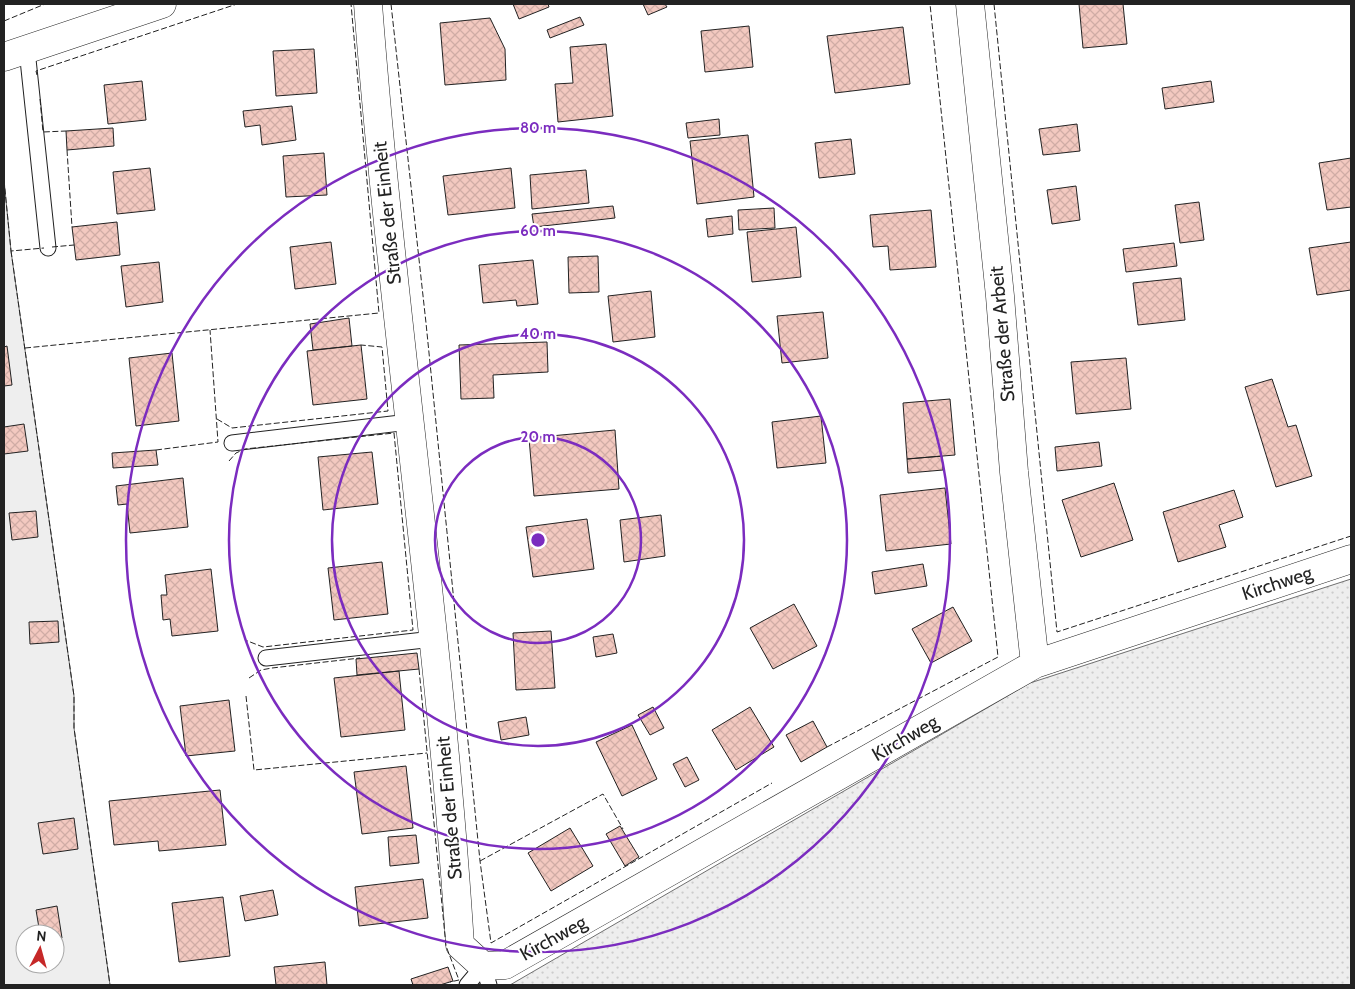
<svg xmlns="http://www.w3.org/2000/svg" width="1355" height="989" font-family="Cabin,sans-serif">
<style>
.grass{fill:url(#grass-dots);stroke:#6f6f6f}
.garden{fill:#eee;stroke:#6f6f6f;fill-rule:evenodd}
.building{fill:url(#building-cross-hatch);stroke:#222}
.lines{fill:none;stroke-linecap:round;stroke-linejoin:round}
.lane-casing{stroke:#222;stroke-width:17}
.street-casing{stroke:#222;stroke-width:29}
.lane{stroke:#fff;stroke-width:15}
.street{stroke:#fff;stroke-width:28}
.fence{stroke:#222;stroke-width:1;stroke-dasharray:6 2.5;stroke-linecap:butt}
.ring{fill:none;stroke:#7b2cbf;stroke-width:2.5}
.labels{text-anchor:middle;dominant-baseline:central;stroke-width:4;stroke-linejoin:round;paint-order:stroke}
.street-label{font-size:19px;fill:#222;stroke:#fff}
.centre{fill:#7b2cbf;stroke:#fff;stroke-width:2.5}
.ring-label{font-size:15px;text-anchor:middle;font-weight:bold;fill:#7b2cbf;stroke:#fff;stroke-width:4;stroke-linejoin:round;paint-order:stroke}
</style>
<defs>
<pattern id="grass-dots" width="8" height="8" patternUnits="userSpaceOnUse" patternTransform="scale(1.25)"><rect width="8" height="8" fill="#eee"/><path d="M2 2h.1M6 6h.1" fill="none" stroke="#ccc" stroke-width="1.8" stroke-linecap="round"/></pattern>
<pattern id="building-cross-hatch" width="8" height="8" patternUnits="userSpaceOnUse" patternTransform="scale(1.25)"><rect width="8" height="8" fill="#f3c9c0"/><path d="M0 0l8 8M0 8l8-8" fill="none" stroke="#d0aca5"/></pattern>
</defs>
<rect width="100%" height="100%" fill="#fff"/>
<path class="grass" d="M 1351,579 L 1351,985 L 510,985 L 1030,683 Z"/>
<path class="garden" d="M 4,180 L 11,251 L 74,696 L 74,728 L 110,985 L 4,985 ZM 25,934 L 55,934 L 55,964 L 25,964 Z"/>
<path class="building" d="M 513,4 L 548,4 L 549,7 L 519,19 Z
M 643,4 L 665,4 L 667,7 L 648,15 Z
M 1079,4 L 1123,4 L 1127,44 L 1083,48 Z
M 580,17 L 584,25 L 550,38 L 547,30 Z
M 490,18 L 505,49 L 506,80 L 445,85 L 440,23 Z
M 749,26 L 753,67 L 705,72 L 701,31 Z
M 903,27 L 910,84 L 835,93 L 827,36 Z
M 606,44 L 613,116 L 558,122 L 555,84 L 573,83 L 570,47 Z
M 314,49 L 317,93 L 276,96 L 273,51 Z
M 142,81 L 146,120 L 108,124 L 104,85 Z
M 1211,81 L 1214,102 L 1165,109 L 1162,88 Z
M 292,106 L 296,140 L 262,145 L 260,125 L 245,127 L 243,111 Z
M 719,119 L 720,135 L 688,138 L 686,123 Z
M 1077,124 L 1080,151 L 1043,155 L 1039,129 Z
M 113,128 L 114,146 L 67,150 L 66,131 Z
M 748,135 L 754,197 L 697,204 L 690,141 Z
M 851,139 L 855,174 L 819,178 L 815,143 Z
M 324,153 L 327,195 L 286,197 L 283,156 Z
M 1351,158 L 1351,207 L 1327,210 L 1319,163 Z
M 150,168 L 155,210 L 117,214 L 113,172 Z
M 511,168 L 515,208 L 448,215 L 443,176 Z
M 586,170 L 589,203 L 532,209 L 530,175 Z
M 1076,186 L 1080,220 L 1052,224 L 1047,190 Z
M 1199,202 L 1204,240 L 1180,243 L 1175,205 Z
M 613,206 L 615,218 L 534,227 L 532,214 Z
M 774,208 L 775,228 L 739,230 L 738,210 Z
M 931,210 L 936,267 L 890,270 L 888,246 L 873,247 L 870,215 Z
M 732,216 L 733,234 L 708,237 L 706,219 Z
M 117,222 L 120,255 L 76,260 L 72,227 Z
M 796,227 L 801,277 L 752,282 L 747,232 Z
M 331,242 L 336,284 L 295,289 L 290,247 Z
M 1351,242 L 1351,290 L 1317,295 L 1309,248 Z
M 1174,243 L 1177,266 L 1126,272 L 1123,249 Z
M 598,256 L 599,292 L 569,293 L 568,257 Z
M 533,260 L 538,304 L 517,306 L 516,300 L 483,303 L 479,265 Z
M 159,262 L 163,302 L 126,307 L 121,266 Z
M 1181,278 L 1185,320 L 1138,325 L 1133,283 Z
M 651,291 L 655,337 L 613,342 L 608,296 Z
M 823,312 L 828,358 L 782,363 L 777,316 Z
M 349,318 L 352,346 L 313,350 L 310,324 Z
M 547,342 L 548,372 L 493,375 L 494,398 L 461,399 L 459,345 Z
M 361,345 L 367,399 L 313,405 L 307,351 Z
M 7,346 L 12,385 L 4,386 L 4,347 Z
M 172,353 L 179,421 L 136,426 L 129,358 Z
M 1126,358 L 1131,409 L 1076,414 L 1071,362 Z
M 1272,379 L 1288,427 L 1296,425 L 1312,476 L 1276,487 L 1245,387 Z
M 950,399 L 955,455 L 907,459 L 903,403 Z
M 821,416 L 826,463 L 777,468 L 772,422 Z
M 24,424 L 28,451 L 4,454 L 4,427 Z
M 615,430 L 619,489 L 534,496 L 529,438 Z
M 1099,442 L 1102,466 L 1057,471 L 1055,447 Z
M 156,450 L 158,465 L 113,468 L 112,453 Z
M 372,452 L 378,504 L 323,510 L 318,457 Z
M 942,456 L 943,470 L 908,473 L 907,459 Z
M 183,478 L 188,527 L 130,533 L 127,504 L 118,505 L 116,486 Z
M 1114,483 L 1133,540 L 1081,557 L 1062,500 Z
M 945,488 L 951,544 L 886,551 L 880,495 Z
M 1234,490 L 1243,517 L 1219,525 L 1226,547 L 1178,562 L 1163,512 Z
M 36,511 L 38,537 L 12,540 L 9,513 Z
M 661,515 L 665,556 L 624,562 L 620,520 Z
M 587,519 L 594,569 L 533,577 L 526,527 Z
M 382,562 L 388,614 L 334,620 L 328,568 Z
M 923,564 L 927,586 L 875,594 L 872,572 Z
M 211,569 L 218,631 L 172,636 L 170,619 L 163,620 L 161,595 L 167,595 L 165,575 Z
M 794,604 L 817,646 L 773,669 L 750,628 Z
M 953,607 L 972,641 L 931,663 L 912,629 Z
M 58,621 L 59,642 L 30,644 L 29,622 Z
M 551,631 L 555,688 L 516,690 L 513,633 Z
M 613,634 L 617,653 L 596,657 L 593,637 Z
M 417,653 L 419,669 L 357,675 L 356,659 Z
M 399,671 L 405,730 L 341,737 L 334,678 Z
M 229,700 L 235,751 L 186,756 L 180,706 Z
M 653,707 L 664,728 L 650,735 L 638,715 Z
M 750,707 L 774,747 L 736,770 L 712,730 Z
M 526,717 L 529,735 L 501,740 L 498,722 Z
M 813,721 L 827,747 L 801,762 L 786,735 Z
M 632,725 L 657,779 L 622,796 L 596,742 Z
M 687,757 L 699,780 L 685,787 L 673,764 Z
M 406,766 L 413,828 L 362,834 L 354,772 Z
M 220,790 L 226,845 L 159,851 L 158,841 L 114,845 L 109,801 Z
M 74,818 L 78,849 L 43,854 L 38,823 Z
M 620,826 L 639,857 L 625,866 L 606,834 Z
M 570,828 L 593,866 L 551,891 L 528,853 Z
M 416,835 L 419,863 L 390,866 L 388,837 Z
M 423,879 L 428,918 L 359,926 L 355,887 Z
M 273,890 L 278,915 L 245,921 L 240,896 Z
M 223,897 L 230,956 L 179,962 L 172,903 Z
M 57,906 L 62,938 L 55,939 L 55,934 L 40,934 L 36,910 Z
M 325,962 L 327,985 L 276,985 L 274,967 Z
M 448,967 L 453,981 L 440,985 L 413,985 L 411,979 Z"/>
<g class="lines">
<g class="lane-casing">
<path id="lane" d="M 27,50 L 48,248
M 232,443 L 409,422
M 266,658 L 433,639
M 483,966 L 489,985
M 467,985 L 483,966"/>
</g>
<g class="street-casing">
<path id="street" d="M 368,4 C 392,318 440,630 460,945 L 483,966 L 505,965 L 1035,664 L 1351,559
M 970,4 L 1000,296 L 1014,472 L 1035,664
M 4,57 L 162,4"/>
</g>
<use href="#lane" class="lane"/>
<use href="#street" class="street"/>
<path class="fence" d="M 391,4 L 426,323 L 480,861 L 491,943 L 772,783
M 994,4 L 1057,632 L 1351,536
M 4,21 L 45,4
M 37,75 L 36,71 L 237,4
M 40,99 L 43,132 L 66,131
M 67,150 L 72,227
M 4,180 L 11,251 L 44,248
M 52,247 L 74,245
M 11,251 L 74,696 L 74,728 L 110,985
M 25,348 L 379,313 L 351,4
M 217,419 L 232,428 L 388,411 L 382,347 L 361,345
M 156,450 L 218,442 L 210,330
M 229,461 L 236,453 L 245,449 L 394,433 L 413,630 L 263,647 L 245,640
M 419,669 L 446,946 L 459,980 L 450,982
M 249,678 L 261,670 L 272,668 L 360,658
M 246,696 L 254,770 L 427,753
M 827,747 L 998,657 L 930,4
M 480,861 L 603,794 L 623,829"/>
</g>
<g class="ring">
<circle cx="538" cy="540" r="103"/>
<circle cx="538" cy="540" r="206"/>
<circle cx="538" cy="540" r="309"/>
<circle cx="538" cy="540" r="412"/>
</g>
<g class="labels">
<g class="street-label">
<text transform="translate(387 213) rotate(-96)">Straße der Einheit</text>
<text transform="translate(1002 334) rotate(-95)">Straße der Arbeit</text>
<text transform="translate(1277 583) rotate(-18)">Kirchweg</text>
<text transform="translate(905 738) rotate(-30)">Kirchweg</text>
<text transform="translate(449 808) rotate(-95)">Straße der Einheit</text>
<text transform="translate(553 938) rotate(-29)">Kirchweg</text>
</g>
</g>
<circle cx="538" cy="540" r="8" class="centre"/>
<g class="ring-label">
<text x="538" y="133">80 m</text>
<text x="538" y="236">60 m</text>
<text x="538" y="339">40 m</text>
<text x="538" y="442">20 m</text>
</g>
<rect width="1355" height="989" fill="none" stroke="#222222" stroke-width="10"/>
<g transform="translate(40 949) rotate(6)"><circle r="24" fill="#ffffff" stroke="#a7a7a7"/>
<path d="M0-4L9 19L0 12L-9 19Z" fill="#c62828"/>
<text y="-8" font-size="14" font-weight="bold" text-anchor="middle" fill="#222222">N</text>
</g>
</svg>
